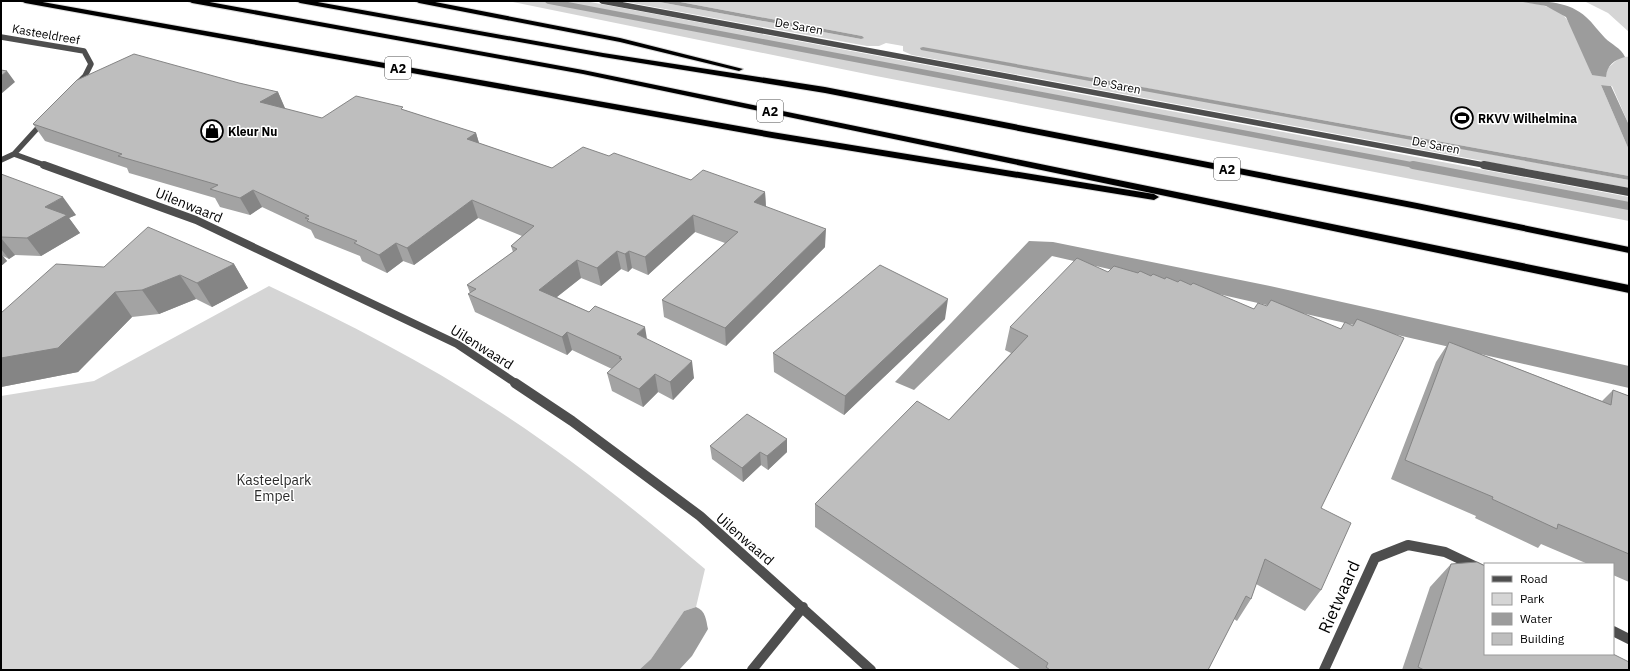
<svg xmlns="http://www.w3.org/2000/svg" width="1630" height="671" font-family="'IBM Plex Sans',sans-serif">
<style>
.green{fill:#d5d5d5}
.water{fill:#9c9c9c}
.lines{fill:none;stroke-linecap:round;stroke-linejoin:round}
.stream-far1{stroke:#9c9c9c;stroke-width:5.5}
.stream{stroke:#9c9c9c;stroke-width:8}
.highway-casing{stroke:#dbdbdb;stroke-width:2}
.street-far2{stroke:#4e4e4e;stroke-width:5.5}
.street-far1{stroke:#4e4e4e;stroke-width:8}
.street{stroke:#4e4e4e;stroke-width:10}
.highway{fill:#000;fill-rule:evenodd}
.wall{fill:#a3a3a3}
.shaded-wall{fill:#858585}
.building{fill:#bebebe;stroke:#858585}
.labels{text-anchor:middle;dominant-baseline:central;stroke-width:3;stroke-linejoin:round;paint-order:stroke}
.far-street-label{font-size:12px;fill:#000;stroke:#fff}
.far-poi-label{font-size:12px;font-weight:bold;fill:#000;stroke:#fff;text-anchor:start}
.shield{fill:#fff;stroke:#4c4c4c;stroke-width:1}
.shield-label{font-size:13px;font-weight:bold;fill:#000}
.street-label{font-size:14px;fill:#000;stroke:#fff}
.park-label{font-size:14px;fill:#2c2c2c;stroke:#fff}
.near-street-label{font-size:17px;fill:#000;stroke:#fff}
</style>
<rect width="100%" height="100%" fill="#fff"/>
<path class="green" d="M 508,1 L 585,1 L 1629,197 L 1629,221 L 876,76 Z
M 621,1 L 654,1 L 861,39 L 862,36 L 675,1 L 1517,1 C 1532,3 1550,5 1562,14 C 1573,23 1587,61 1592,75 C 1596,73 1601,72 1605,70 C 1613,66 1617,55 1629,57 L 1629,125 L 1612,86 L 1601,85 L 1629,150 L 1629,176 L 921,47 L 1629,180 L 1629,188 L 912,55 L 903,51 L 903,46 L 886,43 L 879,46 L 867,46 Z
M 1584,1 L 1629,1 L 1629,32 L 1608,13 Z
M 269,286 C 347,323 424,362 497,410 C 570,457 639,513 705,569 L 696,607 L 684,611 L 651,659 L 639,670 L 1,670 L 1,396 L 94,381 Z"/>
<path class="water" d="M 654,1 L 675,1 L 862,36 L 864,38 L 861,39 Z
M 1517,1 C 1540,1 1568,0 1586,17 C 1593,23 1598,31 1605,38 C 1611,44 1621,48 1625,57 C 1614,60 1607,65 1606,77 L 1592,75 L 1566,17 L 1546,6 Z
M 923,47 L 1629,176 L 1629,180 L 921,50 L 920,48 Z
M 1601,85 L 1611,86 L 1629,125 L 1629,150 Z
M 1029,241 L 1053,242 L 1270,286 L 1629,366 L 1629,388 L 1052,256 L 914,390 L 895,382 Z
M 696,607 C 706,611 706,620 708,629 L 692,656 L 679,670 L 639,670 L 651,659 L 684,611 Z"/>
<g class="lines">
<path class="stream-far1" d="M 548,1 L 1418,166"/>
<path class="stream" d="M 1413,165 L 1629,206"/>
<g class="highway-casing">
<path id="highway" d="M 21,1 L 37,1 L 772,132 L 1154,194 L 1159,197 L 1154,200 L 772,138 L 25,3 Z
M 188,1 L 204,1 L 583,70 L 1629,285 L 1629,293 L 583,74 L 192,3 Z
M 296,1 L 312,1 L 603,53 L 825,87 L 1417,203 L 1629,247 L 1629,253 L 1417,209 L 825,93 L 603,57 L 300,3 Z
M 415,1 L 430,1 L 620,38 L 743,69 L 739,71 L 620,42 L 419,3 Z"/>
</g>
<path class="street-far2" d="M 602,1 L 1489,166
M 1,37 L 84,51 L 91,64 L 85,76 L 77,84
M 14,154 L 47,166
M 1,160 L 14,154 L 44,121"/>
<path class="street-far1" d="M 44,165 L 196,220 L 457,344 L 517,384
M 1484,165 L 1629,192"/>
<path class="street" d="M 515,383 L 572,421 L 700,516 L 871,670
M 1613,631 L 1629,639
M 752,670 L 803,607
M 1324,670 L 1375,558 L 1408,545 L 1445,552 L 1485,571"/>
<use href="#highway" class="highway"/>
</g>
<path class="wall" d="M 239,83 L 278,92 L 285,109 L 322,118 L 404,110 L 476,133 L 479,143 L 552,168 L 609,156 L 691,180 L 765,192 L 766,207 L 825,247 L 726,346 L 664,317 L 662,300 L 725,243 L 695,232 L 648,275 L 632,268 L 628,272 L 621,269 L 601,286 L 581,278 L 557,297 L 647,339 L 694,378 L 673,400 L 658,392 L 643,407 L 612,391 L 607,373 L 612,369 L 572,350 L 567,355 L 475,312 L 468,294 L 470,293 L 467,285 L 513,252 L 511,246 L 522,236 L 478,218 L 414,265 L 403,261 L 387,273 L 362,261 L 360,256 L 315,238 L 311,230 L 262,207 L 250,215 L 220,207 L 215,198 L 129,173 L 127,168 L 45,141 L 33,124 Z
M 1,174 L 76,215 L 69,218 L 80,233 L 41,256 L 15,255 L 9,259 L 3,256 L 7,261 L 1,266 Z
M 234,264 L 248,288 L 212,307 L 196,299 L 159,314 L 132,317 L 78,372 L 1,387 L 1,313 Z
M 1108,272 L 1138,273 L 1191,285 L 1254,309 L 1267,306 L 1341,329 L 1345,322 L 1321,508 L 1321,590 L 1305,611 L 1256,584 L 1251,599 L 1237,621 L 1234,619 L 1208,670 L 1021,670 L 815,527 L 815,504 L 949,420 L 1011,353 L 1005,350 L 1010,327 Z
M 945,319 L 844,415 L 774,372 L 773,353 Z
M 1449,342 L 1602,401 L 1613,390 L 1629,396 L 1629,582 L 1613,575 L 1613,564 L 1588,564 L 1541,544 L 1538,548 L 1475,518 L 1476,516 L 1391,479 L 1436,362 Z
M 787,439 L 787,452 L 768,470 L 761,465 L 743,482 L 712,459 L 710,446 Z
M 1451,564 L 1485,654 L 1629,670 L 1402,670 L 1430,587 Z"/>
<path class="shaded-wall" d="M 7,71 L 15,82 L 1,94 L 1,76 Z
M 278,92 L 285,108 L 268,119 L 260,102 Z
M 476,133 L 481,150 L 467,139 Z
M 253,190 L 262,207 L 250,215 L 240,198 Z
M 765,192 L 766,209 L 754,202 Z
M 63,197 L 76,215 L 69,218 L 80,233 L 41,256 L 27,238 L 45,207 Z
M 472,200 L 478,218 L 414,265 L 407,248 Z
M 693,215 L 695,232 L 648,275 L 645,257 Z
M 826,229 L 825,247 L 726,346 L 725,328 Z
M 1,238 L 15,255 L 9,259 L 1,249 Z
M 396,243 L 403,261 L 387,273 L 379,255 Z
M 617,251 L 621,269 L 601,286 L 597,268 Z
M 629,251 L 632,268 L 628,272 L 625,254 Z
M 1,254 L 7,261 L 1,266 Z
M 577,260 L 581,278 L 544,307 L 539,290 Z
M 234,264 L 248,288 L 212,307 L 197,283 Z
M 180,275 L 196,299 L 159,314 L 142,290 Z
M 115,292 L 132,317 L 78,372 L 1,387 L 1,358 Z
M 948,299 L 945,319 L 844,415 L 845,396 Z
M 645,327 L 648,345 L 637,334 Z
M 567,332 L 572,350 L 567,355 L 562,337 Z
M 692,361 L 694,378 L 673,400 L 670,382 Z
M 655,374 L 658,392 L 643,407 L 639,389 Z
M 787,439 L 787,452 L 768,470 L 767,456 Z
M 760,452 L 761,465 L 743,482 L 742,468 Z"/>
<path class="building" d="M 134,54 L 239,83 L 278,92 L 260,102 L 322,118 L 356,96 L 403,107 L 401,109 L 476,133 L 467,139 L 552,168 L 583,147 L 609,156 L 614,153 L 691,180 L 703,170 L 765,192 L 754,202 L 826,229 L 725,328 L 662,300 L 738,232 L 693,215 L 645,257 L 629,251 L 625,254 L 617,251 L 597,268 L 577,260 L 539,290 L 589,312 L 595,306 L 645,327 L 637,334 L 692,361 L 670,382 L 655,374 L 639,389 L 607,373 L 622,359 L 619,358 L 621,357 L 567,332 L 562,337 L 468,294 L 476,289 L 467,285 L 517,249 L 511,246 L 534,226 L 472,200 L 407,248 L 396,243 L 379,255 L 354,243 L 357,241 L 307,221 L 309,219 L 305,218 L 309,216 L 253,190 L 240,198 L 210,189 L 218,185 L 118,156 L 122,154 L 33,124 L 77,80 Z
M 1,70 L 7,71 L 1,76 Z
M 1,174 L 63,197 L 45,207 L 67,215 L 27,238 L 1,237 Z
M 148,227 L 234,264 L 197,283 L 180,275 L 142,290 L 115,292 L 58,348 L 1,358 L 1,313 L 56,264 L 104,267 Z
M 1077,258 L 1108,272 L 1114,266 L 1138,273 L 1140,271 L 1151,276 L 1153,274 L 1165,279 L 1166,277 L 1178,282 L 1180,280 L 1191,285 L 1193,283 L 1254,309 L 1258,303 L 1267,306 L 1271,300 L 1341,329 L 1345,322 L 1353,326 L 1357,319 L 1404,338 L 1321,508 L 1351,523 L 1321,590 L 1265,559 L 1251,599 L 1246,596 L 1208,670 L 1050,670 L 1046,667 L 1048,663 L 815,504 L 917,401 L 949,420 L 1028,336 L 1010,327 Z
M 880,265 L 948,299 L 845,396 L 773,353 Z
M 1449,342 L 1611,405 L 1613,390 L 1629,396 L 1629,554 L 1558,524 L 1557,529 L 1492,499 L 1493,497 L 1405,460 Z
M 747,414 L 787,439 L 767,456 L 760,452 L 742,468 L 710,446 Z
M 1477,562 L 1485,566 L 1485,654 L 1613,654 L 1629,662 L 1629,670 L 1424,670 L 1418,667 L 1451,564 Z"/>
<defs>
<g id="stadium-ring" transform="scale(1.15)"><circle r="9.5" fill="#fff" stroke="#000" stroke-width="1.5"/><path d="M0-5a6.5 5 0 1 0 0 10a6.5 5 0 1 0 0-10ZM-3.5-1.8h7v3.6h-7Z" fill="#000"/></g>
<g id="shop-ring" transform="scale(1.15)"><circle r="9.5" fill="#fff" stroke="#000" stroke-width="1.5"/><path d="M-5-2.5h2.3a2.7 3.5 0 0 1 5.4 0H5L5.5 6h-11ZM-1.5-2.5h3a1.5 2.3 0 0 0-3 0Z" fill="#000"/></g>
</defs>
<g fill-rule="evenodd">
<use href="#stadium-ring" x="1462" y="118"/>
<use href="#shop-ring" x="212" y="131"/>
</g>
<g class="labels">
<g class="far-street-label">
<text transform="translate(799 26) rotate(10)">De Saren</text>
<text transform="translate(46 34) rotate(10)">Kasteeldreef</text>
<text transform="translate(1117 85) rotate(11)">De Saren</text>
<text transform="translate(1436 145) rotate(11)">De Saren</text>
</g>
<g class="far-poi-label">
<text x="1478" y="118">RKVV Wilhelmina</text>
<text x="228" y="131">Kleur Nu</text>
</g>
<g class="shield">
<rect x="385" y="57" width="26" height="22" rx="3"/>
<rect x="757" y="100" width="26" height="22" rx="3"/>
<rect x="1214" y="158" width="26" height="22" rx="3"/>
</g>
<g class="shield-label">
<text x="398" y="68">A2</text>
<text x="770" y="111">A2</text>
<text x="1227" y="169">A2</text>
</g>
<g class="street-label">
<text transform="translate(189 205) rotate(22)">Uilenwaard</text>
<text transform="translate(482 347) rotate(32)">Uilenwaard</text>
<text transform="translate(745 539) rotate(41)">Uilenwaard</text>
</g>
<g class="park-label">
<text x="274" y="480">Kasteelpark<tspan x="274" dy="16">Empel</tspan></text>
</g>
<g class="near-street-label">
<text transform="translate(1339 597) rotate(-66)">Rietwaard</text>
</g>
</g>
<rect width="1630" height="671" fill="none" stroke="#000000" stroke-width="4"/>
<rect x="1484" y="563" width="130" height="92" fill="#ffffff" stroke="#999999"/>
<rect x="1492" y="576" width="20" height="6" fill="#4e4e4e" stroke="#999999"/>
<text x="1520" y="583" font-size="12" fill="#000000">Road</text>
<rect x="1492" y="593" width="20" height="12" fill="#d5d5d5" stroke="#999999"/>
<text x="1520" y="603" font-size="12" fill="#000000">Park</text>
<rect x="1492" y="613" width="20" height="12" fill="#9c9c9c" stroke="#999999"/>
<text x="1520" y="623" font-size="12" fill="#000000">Water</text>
<rect x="1492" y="633" width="20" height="12" fill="#bebebe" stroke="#999999"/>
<text x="1520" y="643" font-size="12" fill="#000000">Building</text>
</svg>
